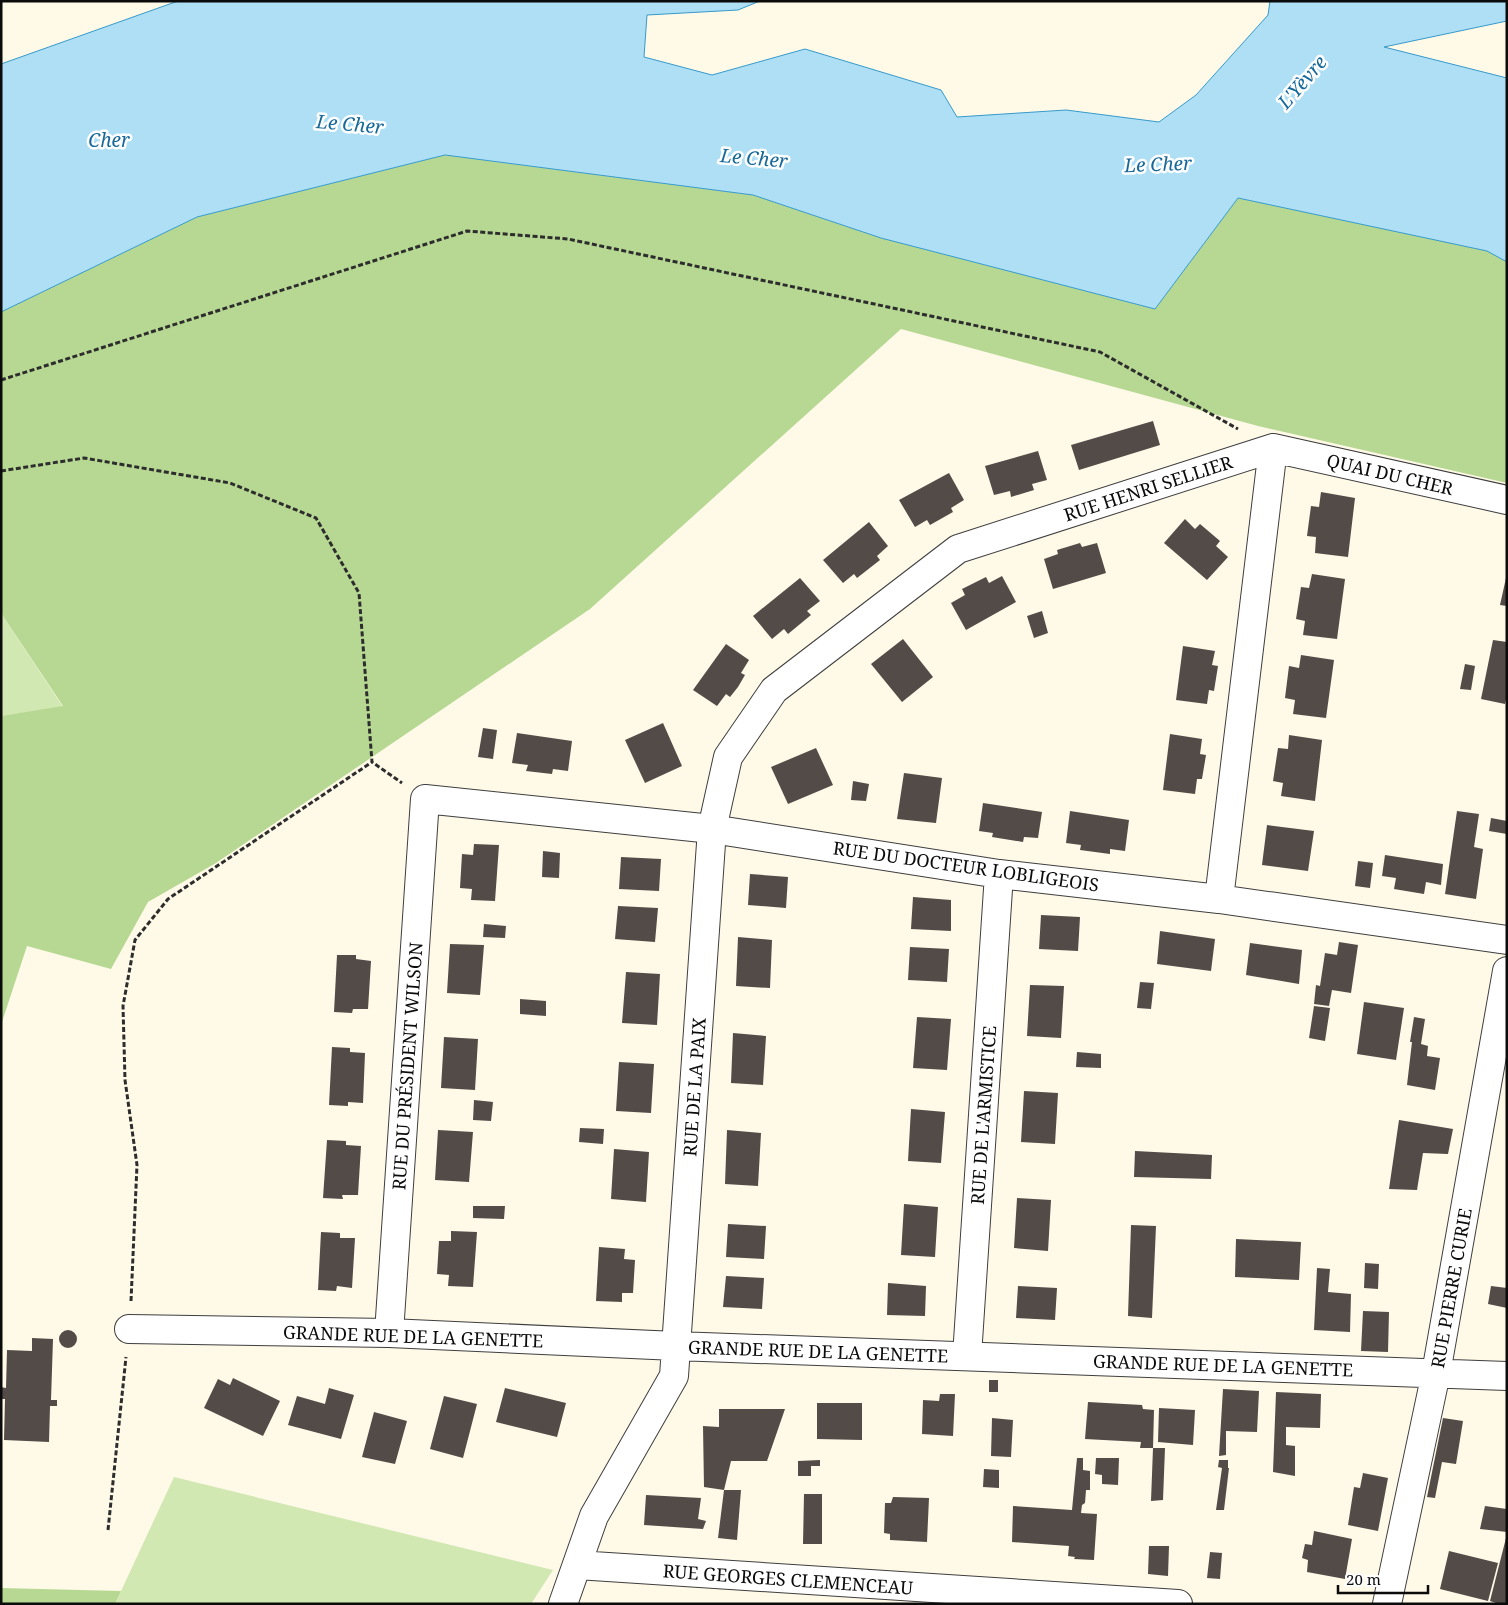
<svg xmlns="http://www.w3.org/2000/svg" width="1508" height="1605" font-family="'Noto Serif',serif">
<style>
.green{fill:#d2e8b3}
.forest{fill:#b7d893}
.water{fill:#aedff5;stroke:#369acb}
.building{fill:#534b47}
.lines{fill:none;stroke-linecap:round;stroke-linejoin:round}
.minor-casing{stroke:#3e3e3e;stroke-width:30}
.path{stroke:#2d2d2d;stroke-width:3;stroke-dasharray:5 2.5;stroke-linecap:butt}
.minor{stroke:#fff;stroke-width:28}
.labels{text-anchor:middle;dominant-baseline:central;stroke-width:5;stroke-linejoin:round;paint-order:stroke}
.street-label{font-size:18px;fill:#0b0b0b;stroke:#fff}
.water-label{font-size:19px;font-style:italic;fill:#16699a;stroke:#fff}
</style>
<rect width="100%" height="100%" fill="#fff9e8"/>
<path class="green" d="M 1,613 L 63,707 L 1,716 Z
M 174,1477 L 553,1570 L 531,1604 L 115,1604 Z"/>
<path class="forest" d="M 445,155 L 753,195 L 881,238 L 1155,309 L 1238,198 L 1488,251 L 1507,262 L 1507,483 L 1258,426 L 901,329 L 590,609 L 216,863 L 148,902 L 111,969 L 27,946 L 1,1025 L 1,716 L 63,706 L 1,613 L 1,312 L 197,217 Z
M 1,1588 L 121,1591 L 115,1604 L 1,1604 Z"/>
<path class="water" d="M 178,1 L 760,1 L 738,10 L 647,15 L 644,57 L 712,75 L 805,49 L 941,90 L 957,117 L 1066,110 L 1159,122 L 1196,95 L 1268,15 L 1270,1 L 1507,1 L 1507,21 L 1384,47 L 1507,78 L 1507,262 L 1487,251 L 1238,198 L 1155,309 L 881,238 L 753,195 L 445,155 L 197,217 L 1,312 L 1,64 Z"/>
<path class="building" d="M 1153,421 L 1160,445 L 1079,470 L 1071,445 Z
M 1038,451 L 1047,480 L 1032,484 L 1034,490 L 1011,497 L 1010,491 L 994,495 L 985,466 Z
M 949,473 L 964,500 L 951,508 L 953,512 L 930,525 L 927,520 L 915,527 L 899,500 Z
M 1321,492 L 1355,498 L 1348,557 L 1315,553 L 1316,537 L 1307,536 L 1311,506 L 1319,507 Z
M 1185,519 L 1195,529 L 1200,524 L 1220,541 L 1216,546 L 1228,557 L 1207,580 L 1164,543 Z
M 869,522 L 888,546 L 877,556 L 880,560 L 857,578 L 854,574 L 843,583 L 823,560 Z
M 1080,543 L 1082,547 L 1097,543 L 1106,573 L 1053,589 L 1044,559 L 1058,554 L 1057,550 Z
M 1312,574 L 1345,579 L 1337,639 L 1303,635 L 1305,621 L 1296,619 L 1301,587 L 1309,588 Z
M 1002,576 L 1016,602 L 966,630 L 951,603 L 965,595 L 962,589 L 986,577 L 989,583 Z
M 800,578 L 820,601 L 807,611 L 811,615 L 788,634 L 784,629 L 772,639 L 753,616 Z
M 1506,578 L 1507,578 L 1507,606 L 1500,605 Z
M 1042,611 L 1048,633 L 1034,638 L 1027,616 Z
M 903,639 L 933,677 L 902,702 L 871,664 Z
M 1493,640 L 1507,642 L 1507,695 L 1505,704 L 1481,699 Z
M 726,644 L 749,660 L 741,673 L 745,675 L 738,687 L 730,697 L 726,694 L 717,706 L 693,690 Z
M 1183,646 L 1215,651 L 1212,665 L 1218,666 L 1214,691 L 1209,690 L 1207,704 L 1176,700 Z
M 1301,655 L 1334,660 L 1326,718 L 1293,714 L 1295,700 L 1285,698 L 1289,666 L 1299,668 Z
M 1465,664 L 1475,666 L 1471,690 L 1460,689 Z
M 663,723 L 682,766 L 645,783 L 625,740 Z
M 483,728 L 497,730 L 493,759 L 478,757 Z
M 517,733 L 572,741 L 568,771 L 553,769 L 552,774 L 526,771 L 528,765 L 512,763 Z
M 1170,734 L 1202,739 L 1200,754 L 1206,755 L 1202,779 L 1197,779 L 1195,794 L 1163,790 Z
M 1289,735 L 1322,740 L 1315,801 L 1281,796 L 1283,783 L 1273,781 L 1278,748 L 1288,749 Z
M 816,748 L 833,785 L 788,804 L 771,767 Z
M 904,773 L 942,778 L 936,823 L 897,819 Z
M 853,781 L 869,784 L 866,801 L 851,800 Z
M 983,803 L 1042,812 L 1038,838 L 1024,837 L 1023,842 L 992,837 L 993,833 L 979,831 Z
M 1070,811 L 1129,820 L 1125,851 L 1110,849 L 1110,854 L 1080,850 L 1081,845 L 1066,843 Z
M 1457,811 L 1479,814 L 1474,847 L 1483,849 L 1476,899 L 1445,894 Z
M 1491,818 L 1507,821 L 1507,834 L 1489,831 Z
M 1267,825 L 1314,831 L 1308,871 L 1262,865 Z
M 474,844 L 499,845 L 495,901 L 471,900 L 472,889 L 460,888 L 462,854 L 473,855 Z
M 543,851 L 560,853 L 559,878 L 542,877 Z
M 1385,855 L 1443,864 L 1441,885 L 1426,882 L 1424,894 L 1394,889 L 1396,878 L 1382,876 Z
M 621,857 L 661,859 L 659,891 L 619,889 Z
M 1358,861 L 1373,863 L 1370,888 L 1355,886 Z
M 750,874 L 788,877 L 786,908 L 748,905 Z
M 913,897 L 951,900 L 951,931 L 911,929 Z
M 618,906 L 658,908 L 655,942 L 615,939 Z
M 1041,915 L 1080,917 L 1078,951 L 1039,949 Z
M 484,924 L 506,926 L 505,938 L 483,937 Z
M 1160,931 L 1215,939 L 1211,971 L 1157,964 Z
M 738,937 L 772,940 L 770,988 L 736,986 Z
M 1339,942 L 1358,945 L 1351,993 L 1332,990 L 1329,1006 L 1314,1004 L 1316,985 L 1320,986 L 1325,953 L 1337,955 Z
M 1250,943 L 1302,950 L 1299,984 L 1246,975 Z
M 450,944 L 484,945 L 480,995 L 447,993 Z
M 910,947 L 949,949 L 947,982 L 908,980 Z
M 337,955 L 356,955 L 356,959 L 371,961 L 368,1009 L 353,1009 L 352,1013 L 334,1012 Z
M 626,972 L 660,974 L 657,1025 L 622,1023 Z
M 1140,982 L 1154,983 L 1151,1009 L 1137,1008 Z
M 1030,985 L 1064,986 L 1061,1038 L 1027,1036 Z
M 520,999 L 546,1001 L 546,1016 L 520,1014 Z
M 1364,1002 L 1404,1008 L 1396,1060 L 1357,1054 Z
M 1314,1006 L 1330,1008 L 1325,1041 L 1309,1038 Z
M 917,1017 L 951,1019 L 947,1070 L 913,1068 Z
M 1414,1017 L 1425,1019 L 1421,1044 L 1428,1046 L 1427,1056 L 1440,1058 L 1435,1090 L 1407,1085 L 1412,1042 L 1410,1042 Z
M 733,1033 L 766,1036 L 763,1085 L 731,1083 Z
M 444,1037 L 478,1039 L 475,1090 L 441,1088 Z
M 332,1047 L 350,1048 L 350,1052 L 365,1053 L 363,1103 L 348,1102 L 348,1106 L 329,1105 Z
M 1077,1052 L 1101,1054 L 1101,1068 L 1076,1067 Z
M 619,1062 L 654,1064 L 651,1113 L 616,1111 Z
M 1024,1091 L 1058,1093 L 1055,1144 L 1021,1142 Z
M 474,1100 L 493,1102 L 491,1121 L 473,1120 Z
M 911,1109 L 945,1112 L 941,1163 L 908,1161 Z
M 1399,1120 L 1453,1129 L 1448,1154 L 1423,1153 L 1417,1190 L 1389,1189 Z
M 580,1128 L 604,1129 L 603,1144 L 579,1142 Z
M 438,1130 L 473,1132 L 469,1182 L 435,1180 Z
M 727,1130 L 761,1133 L 758,1186 L 725,1184 Z
M 327,1140 L 346,1141 L 346,1145 L 361,1146 L 358,1195 L 342,1195 L 343,1199 L 323,1198 Z
M 614,1149 L 649,1152 L 646,1202 L 611,1199 Z
M 1135,1151 L 1212,1155 L 1211,1179 L 1134,1177 Z
M 1017,1198 L 1051,1200 L 1048,1251 L 1014,1248 Z
M 904,1204 L 938,1207 L 935,1257 L 901,1255 Z
M 473,1206 L 505,1206 L 504,1219 L 473,1218 Z
M 728,1224 L 766,1226 L 764,1259 L 726,1257 Z
M 1131,1225 L 1156,1226 L 1152,1318 L 1128,1316 Z
M 451,1231 L 477,1232 L 473,1287 L 448,1286 L 449,1275 L 437,1274 L 439,1241 L 451,1241 Z
M 321,1232 L 340,1233 L 340,1238 L 355,1238 L 352,1288 L 337,1286 L 336,1291 L 318,1290 Z
M 1236,1239 L 1301,1242 L 1299,1280 L 1235,1277 Z
M 599,1247 L 625,1249 L 624,1259 L 635,1260 L 633,1293 L 622,1293 L 622,1302 L 596,1301 Z
M 1365,1263 L 1379,1264 L 1378,1289 L 1364,1288 Z
M 1317,1268 L 1330,1269 L 1328,1292 L 1351,1294 L 1350,1332 L 1314,1330 Z
M 726,1276 L 764,1278 L 762,1309 L 723,1307 Z
M 888,1283 L 926,1286 L 925,1316 L 887,1315 Z
M 1018,1286 L 1057,1288 L 1055,1320 L 1016,1318 Z
M 1491,1286 L 1507,1288 L 1507,1308 L 1488,1304 Z
M 1363,1311 L 1389,1312 L 1388,1352 L 1361,1351 Z
M59 1339a9 9 0 1 1 18 0a9 9 0 1 1-18 0Z
M 32,1338 L 53,1339 L 51,1400 L 57,1400 L 57,1406 L 50,1406 L 49,1442 L 4,1440 L 5,1399 L 1,1399 L 1,1387 L 6,1388 L 7,1350 L 32,1351 Z
M 233,1378 L 280,1401 L 263,1436 L 204,1408 L 218,1379 L 230,1385 Z
M 989,1380 L 998,1380 L 998,1392 L 989,1392 Z
M 329,1388 L 354,1395 L 341,1439 L 288,1425 L 297,1396 L 325,1404 Z
M 505,1388 L 566,1403 L 557,1437 L 496,1422 Z
M 1223,1389 L 1259,1391 L 1257,1432 L 1226,1431 L 1226,1455 L 1219,1456 Z
M 1276,1392 L 1321,1394 L 1320,1428 L 1286,1427 L 1286,1445 L 1295,1446 L 1295,1476 L 1273,1472 Z
M 940,1394 L 955,1394 L 953,1436 L 922,1434 L 923,1400 L 939,1401 Z
M 444,1396 L 477,1404 L 463,1458 L 430,1449 Z
M 1088,1402 L 1142,1405 L 1143,1409 L 1154,1410 L 1153,1448 L 1140,1448 L 1141,1442 L 1085,1439 Z
M 817,1403 L 862,1403 L 862,1440 L 817,1439 Z
M 1159,1408 L 1195,1410 L 1193,1445 L 1158,1442 Z
M 719,1409 L 785,1409 L 767,1461 L 731,1461 L 724,1490 L 741,1490 L 737,1540 L 718,1538 L 724,1490 L 704,1487 L 703,1426 L 719,1427 Z
M 374,1412 L 407,1421 L 395,1464 L 362,1457 Z
M 992,1418 L 1013,1420 L 1011,1457 L 991,1456 Z
M 1443,1418 L 1463,1421 L 1456,1464 L 1442,1462 L 1435,1498 L 1427,1497 Z
M 1153,1448 L 1165,1448 L 1163,1500 L 1151,1501 Z
M 1077,1458 L 1083,1458 L 1083,1470 L 1090,1471 L 1090,1490 L 1086,1490 L 1085,1503 L 1082,1505 L 1081,1513 L 1097,1514 L 1094,1560 L 1074,1559 L 1075,1557 L 1068,1556 L 1069,1546 L 1012,1542 L 1013,1506 L 1072,1510 Z
M 1096,1458 L 1119,1458 L 1118,1485 L 1102,1484 L 1102,1475 L 1095,1474 Z
M 820,1460 L 820,1466 L 811,1466 L 811,1476 L 798,1476 L 798,1461 Z
M 1219,1460 L 1228,1460 L 1228,1468 L 1229,1468 L 1224,1510 L 1216,1510 L 1222,1468 L 1218,1467 Z
M 984,1469 L 999,1470 L 999,1488 L 983,1487 Z
M 1363,1473 L 1388,1478 L 1378,1531 L 1348,1525 L 1354,1487 L 1360,1488 Z
M 804,1494 L 822,1494 L 822,1544 L 803,1544 Z
M 646,1495 L 701,1498 L 698,1519 L 706,1521 L 703,1529 L 644,1525 Z
M 893,1497 L 929,1498 L 927,1542 L 890,1540 L 890,1534 L 884,1533 L 885,1503 L 891,1503 Z
M 1485,1506 L 1507,1509 L 1507,1532 L 1480,1529 Z
M 1314,1531 L 1352,1539 L 1345,1579 L 1307,1572 L 1308,1560 L 1302,1558 L 1305,1544 L 1312,1545 Z
M 1506,1538 L 1507,1604 L 1499,1604 L 1490,1601 Z
M 1149,1546 L 1169,1546 L 1168,1576 L 1148,1574 Z
M 1449,1551 L 1498,1563 L 1488,1601 L 1440,1589 Z
M 1210,1552 L 1222,1553 L 1220,1579 L 1207,1578 Z"/>
<g class="lines">
<g class="minor-casing">
<path id="minor" d="M 1273,448 L 1507,500
M 129,1329 L 389,1333 L 676,1346 L 1507,1376
M 389,1333 L 425,799 L 712,829 L 999,874 L 1219,899 L 1507,940
M 967,1356 L 999,874
M 577,1565 L 1178,1604
M 563,1604 L 594,1516 L 674,1376 L 712,829 L 728,757 L 774,690 L 958,549 L 1273,448 L 1219,899
M 1387,1604 L 1436,1373 L 1507,971"/>
</g>
<path class="path" d="M 1,380 L 467,231 L 568,239 L 1100,352 L 1238,429
M 1,471 L 84,458 L 230,483 L 316,518 L 359,593 L 372,762 L 402,783
M 131,1301 L 137,1165 L 125,1080 L 123,1006 L 135,940 L 168,899 L 372,762
M 108,1530 L 126,1357"/>
<use href="#minor" class="minor"/>
</g>
<g class="labels">
<g class="street-label">
<text transform="translate(1390 474) rotate(13)">QUAI DU CHER</text>
<text transform="translate(1148 488) rotate(-18)">RUE HENRI SELLIER</text>
<text transform="translate(966 866) rotate(8)">RUE DU DOCTEUR LOBLIGEOIS</text>
<text transform="translate(407 1066) rotate(-86)">RUE DU PRÉSIDENT WILSON</text>
<text transform="translate(694 1087) rotate(-86)">RUE DE LA PAIX</text>
<text transform="translate(983 1115) rotate(-86)">RUE DE L'ARMISTICE</text>
<text transform="translate(1451 1288) rotate(-80)">RUE PIERRE CURIE</text>
<text transform="translate(413 1336) rotate(2)">GRANDE RUE DE LA GENETTE</text>
<text transform="translate(818 1351) rotate(2)">GRANDE RUE DE LA GENETTE</text>
<text transform="translate(1223 1365) rotate(2)">GRANDE RUE DE LA GENETTE</text>
<text transform="translate(788 1579) rotate(4)">RUE GEORGES CLEMENCEAU</text>
</g>
<g class="water-label">
<text transform="translate(1302 82) rotate(-49)">L'Yèvre</text>
<text transform="translate(350 124) rotate(5)">Le Cher</text>
<text x="109" y="140">Cher</text>
<text transform="translate(754 158) rotate(5)">Le Cher</text>
<text transform="translate(1158 164) rotate(-2)">Le Cher</text>
</g>
</g>
<rect width="1508" height="1605" fill="none" stroke="#0b0b0b" stroke-width="5"/>
<path d="M1338 1585v8h90v-8" fill="none" stroke="#0b0b0b" stroke-width="2.5"/>
<text x="1346" y="1585" font-size="15" fill="#0b0b0b" stroke="#ffffff" stroke-width="4" paint-order="stroke">20 m</text>
</svg>
